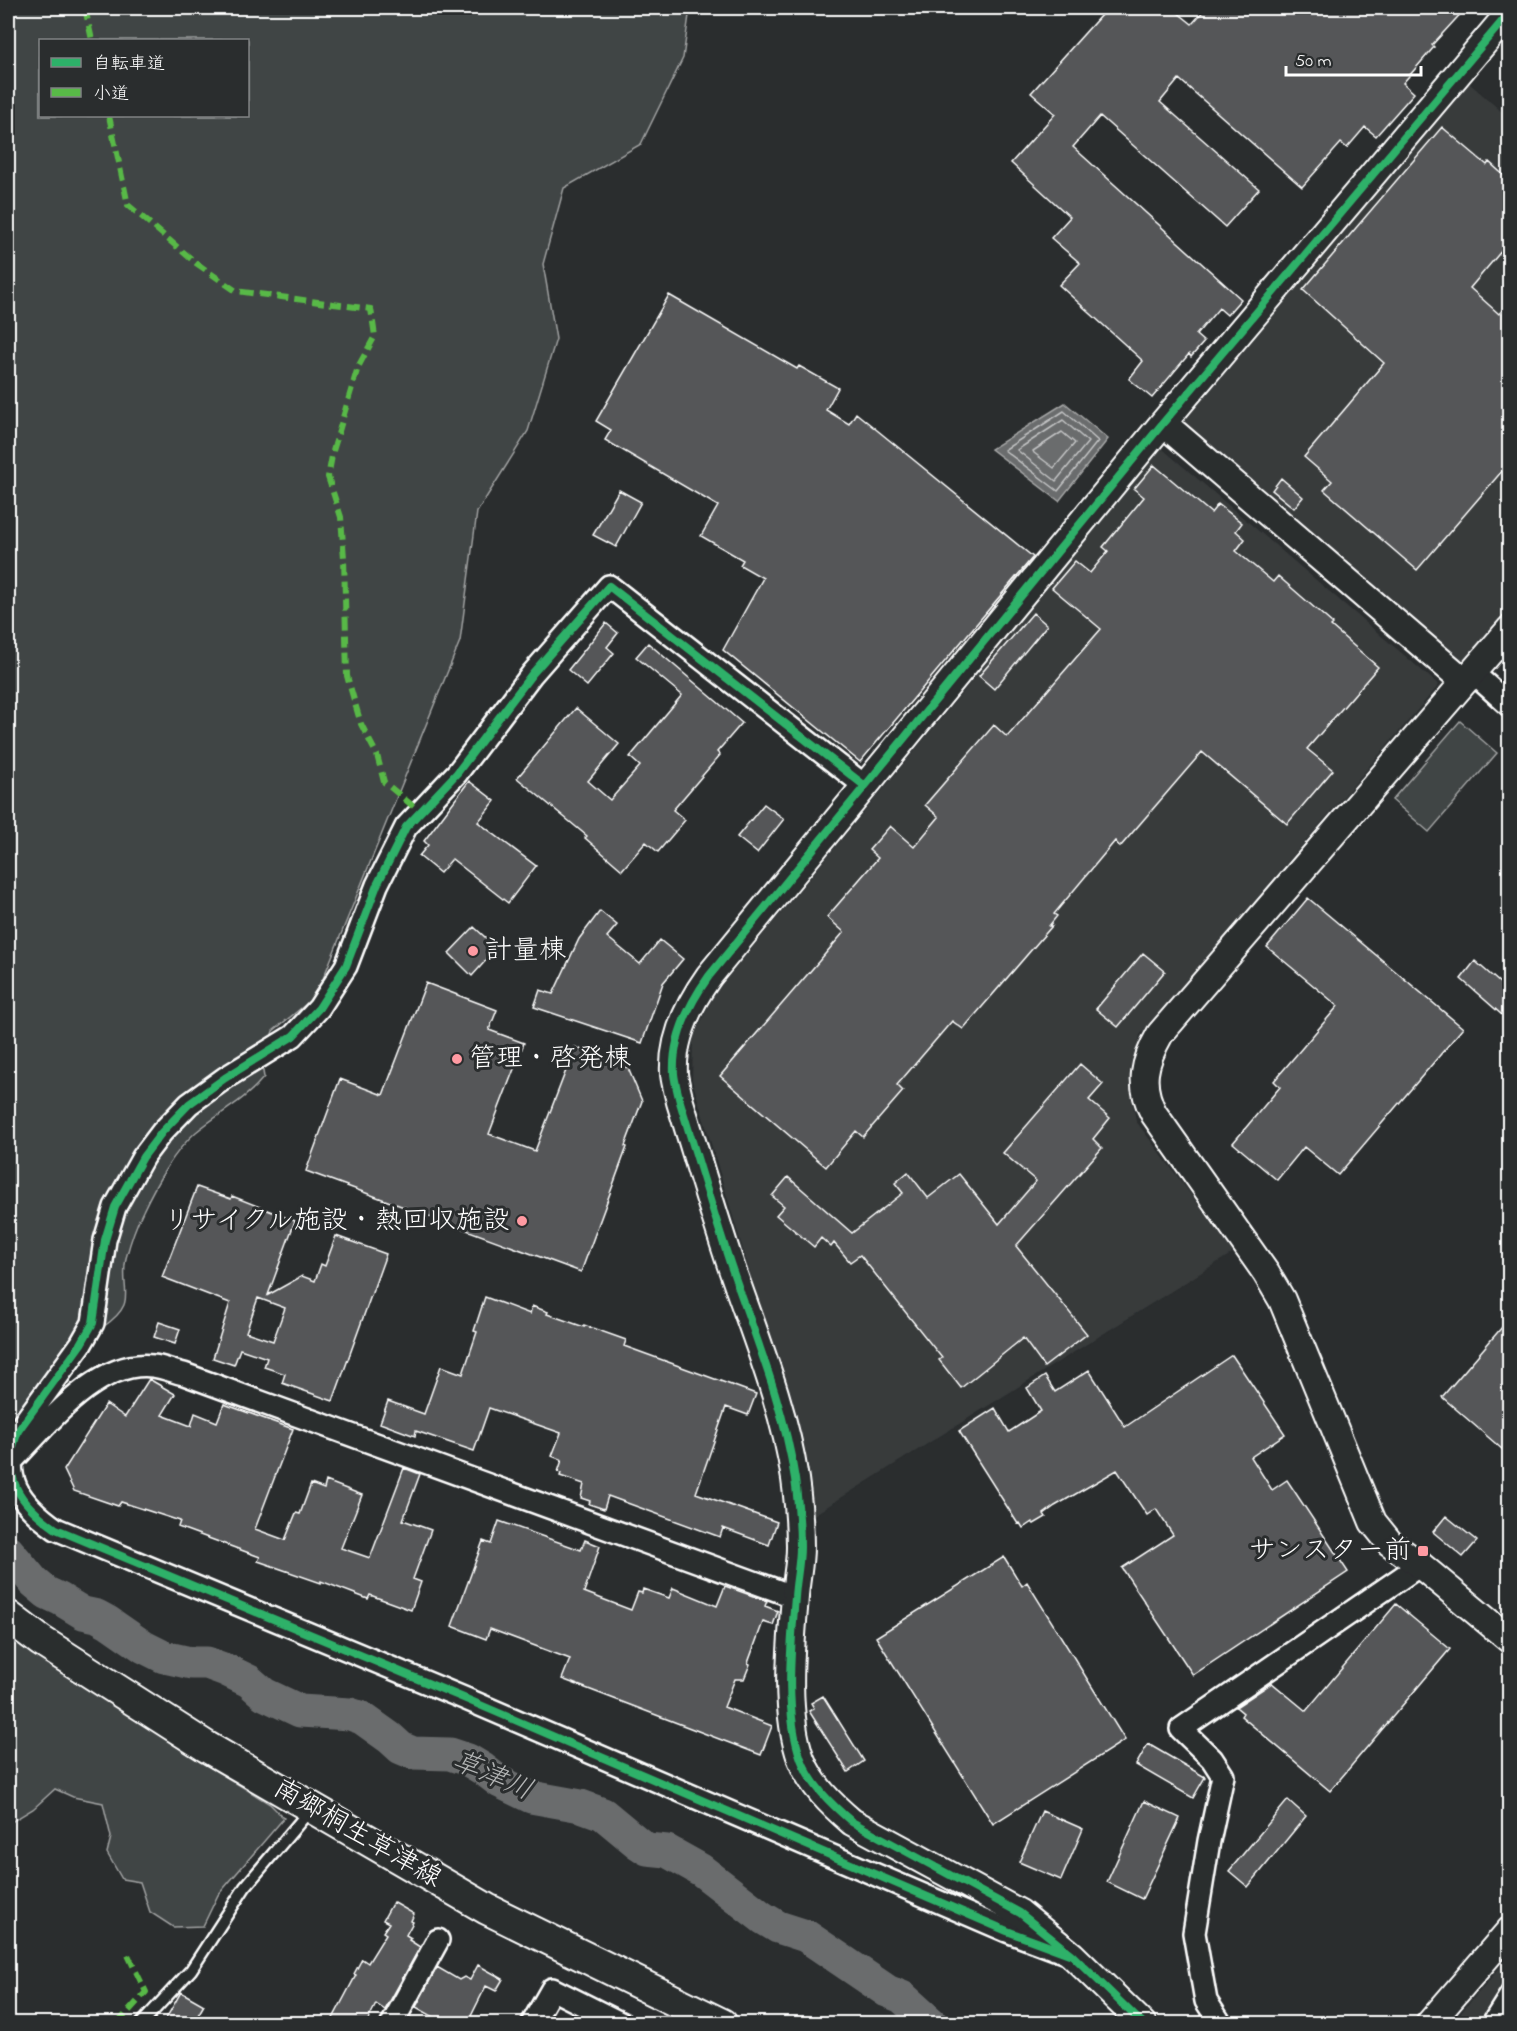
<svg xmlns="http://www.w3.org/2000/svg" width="1517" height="2031" font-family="'Indie Flower','Klee One',sans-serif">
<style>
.built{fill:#373a3b}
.green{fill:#414445;stroke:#a0a2a2;stroke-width:1.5;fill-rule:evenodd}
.water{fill:#6a6c6d;stroke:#a6a7a7;stroke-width:1.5}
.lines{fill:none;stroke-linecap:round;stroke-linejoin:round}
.shore{stroke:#c3c4c5;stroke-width:1.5}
.river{stroke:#6a6c6d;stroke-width:33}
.building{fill:#555758;stroke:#fff;stroke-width:1.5;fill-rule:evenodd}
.service-casing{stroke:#fff;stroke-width:15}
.minor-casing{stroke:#fff;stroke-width:26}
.tertiary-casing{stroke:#fff;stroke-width:30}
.secondary-casing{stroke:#fff;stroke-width:34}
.service{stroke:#2a2d2e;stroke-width:10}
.minor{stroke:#2a2d2e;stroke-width:21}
.tertiary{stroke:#2a2d2e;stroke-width:26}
.secondary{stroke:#2a2d2e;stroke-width:30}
.quiet{stroke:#58b947;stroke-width:6;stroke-dasharray:12 6;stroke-linecap:butt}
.cycleway-casing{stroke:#2a2d2e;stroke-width:11}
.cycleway{stroke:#2db169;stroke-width:8}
.poi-dot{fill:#ff9aa2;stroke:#2a2d2e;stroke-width:2}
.labels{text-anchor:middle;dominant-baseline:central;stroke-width:6;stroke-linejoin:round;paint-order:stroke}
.poi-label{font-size:27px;fill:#fff;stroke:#2a2d2e;text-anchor:start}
.street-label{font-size:27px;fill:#fff;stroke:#2a2d2e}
.water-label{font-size:28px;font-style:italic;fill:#b4b6b6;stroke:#2a2d2e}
</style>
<rect width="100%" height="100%" fill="#2a2d2e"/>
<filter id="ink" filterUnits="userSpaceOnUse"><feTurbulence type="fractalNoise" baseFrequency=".0167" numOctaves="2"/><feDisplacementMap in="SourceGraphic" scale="12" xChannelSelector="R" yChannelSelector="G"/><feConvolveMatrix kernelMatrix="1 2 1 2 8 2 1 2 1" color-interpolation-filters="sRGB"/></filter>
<g filter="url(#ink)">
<path class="built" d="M 1468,82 L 1509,118 L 1509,610 L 1462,664 L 1177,416 Z
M 1158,445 L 1439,685 L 1140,1035 L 1129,1081 L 1136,1121 L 1234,1252 L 812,1516 L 800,1440 L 692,1080 L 693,1038 L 714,994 L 966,688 Z
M 1509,1957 L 1509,2023 L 1452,2023 Z"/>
<path class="green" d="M 8,8 L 690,8 L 683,58 L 641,144 L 564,188 L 543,264 L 556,339 L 528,431 L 477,512 L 460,641 L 316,996 L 273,1031 L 262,1066 L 264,1077 C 244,1102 220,1112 196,1132 C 175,1150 155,1185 143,1211 C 136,1225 130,1243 126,1258 C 119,1292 140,1301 103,1327 L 8,1422 ZM 40,40 L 248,40 L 248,116 L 40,116 Z
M 1460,721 L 1497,753 L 1429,832 L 1392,800 Z
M 8,1635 L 182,1750 L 270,1804 L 284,1818 L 218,1895 L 203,1926 L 173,1927 L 150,1912 L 140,1882 L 122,1879 L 107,1853 L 111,1837 L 103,1803 L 73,1797 L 55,1789 L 33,1809 L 8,1824 Z"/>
<path class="water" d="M 1065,403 L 1108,439 L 1059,501 L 991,449 Z"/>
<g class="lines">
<path class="shore" d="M 1064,411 L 1098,441 L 1058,491 L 1004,450 Z
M 1063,420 L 1088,442 L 1056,481 L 1017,450 Z
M 1062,432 L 1075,443 L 1054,468 L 1034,453 L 1033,451 Z"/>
<path class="river" d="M 8,1551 L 34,1582 L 47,1593 L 60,1599 L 83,1613 L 97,1616 L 108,1622 L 144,1647 L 164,1657 L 191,1663 L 207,1663 L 226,1670 L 249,1681 L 264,1694 L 300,1711 L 350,1714 L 362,1718 L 390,1738 L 401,1748 L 413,1753 L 450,1754 L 468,1760 L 483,1769 L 500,1782 L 531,1797 L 581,1806 L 603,1814 L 638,1843 L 647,1849 L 667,1851 L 701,1870 L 763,1918 L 778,1927 L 806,1936 L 887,1991 L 902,1997 L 932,2024"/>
</g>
<path class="building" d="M 1092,8 L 1172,8 L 1192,24 L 1206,8 L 1466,8 L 1432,45 L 1434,47 L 1403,83 L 1414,93 L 1376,136 L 1365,127 L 1347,148 L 1341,143 L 1302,187 L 1179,79 L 1160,102 L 1259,189 L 1225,227 L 1100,116 L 1073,147 L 1241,299 L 1227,315 L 1219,308 L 1196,335 L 1204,342 L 1191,357 L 1189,354 L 1152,398 L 1129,379 L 1143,361 L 1059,285 L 1080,263 L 1051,238 L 1070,217 L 1011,163 L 1055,114 L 1031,93 L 1101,15 Z
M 1442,127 L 1487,165 L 1489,162 L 1509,180 L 1509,242 L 1470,288 L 1499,314 L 1509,302 L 1509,463 L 1417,570 L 1324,490 L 1332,481 L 1304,457 L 1384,363 L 1303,290 Z
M 669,295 L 797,369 L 799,366 L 838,388 L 826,410 L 849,424 L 856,413 L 1033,557 L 860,762 L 723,650 L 763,578 L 740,565 L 743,560 L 701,536 L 718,506 L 605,440 L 611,430 L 596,421 Z
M 1154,465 L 1211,513 L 1218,504 L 1242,523 L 1236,531 L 1245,539 L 1236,551 L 1273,582 L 1278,576 L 1333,624 L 1331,626 L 1378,667 L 1307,749 L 1333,770 L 1287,824 L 1202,752 L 1120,847 L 1115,841 L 1054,914 L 1057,916 L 1049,926 L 1052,926 L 963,1029 L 952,1021 L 897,1085 L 903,1091 L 863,1137 L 856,1131 L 826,1167 L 720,1076 L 844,932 L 827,917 L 878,858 L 869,850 L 890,826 L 914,847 L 939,817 L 925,805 L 994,725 L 1007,737 L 1101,629 L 1052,588 L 1075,561 L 1090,573 L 1108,551 L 1103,547 L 1144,497 L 1134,489 Z
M 1281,478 L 1303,497 L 1294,508 L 1272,490 Z
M 619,490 L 641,502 L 616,547 L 593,535 Z
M 1033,613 L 1047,625 L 994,689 L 979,676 Z
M 606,623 L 618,633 L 607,647 L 614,653 L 587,686 L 568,670 Z
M 648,643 L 742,723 L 717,752 L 720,755 L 673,810 L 685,820 L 658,852 L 646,842 L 622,870 L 585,838 L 587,836 L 517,778 L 576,708 L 619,744 L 588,781 L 610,800 L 640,766 L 630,757 L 682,695 L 636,657 Z
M 469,781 L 495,801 L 478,822 L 536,866 L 508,903 L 452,859 L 440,873 L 419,856 L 428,845 L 424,841 Z
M 764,804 L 784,819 L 757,853 L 737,837 Z
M 1308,898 L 1463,1028 L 1338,1175 L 1304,1147 L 1277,1180 L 1233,1143 L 1280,1087 L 1274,1081 L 1338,1006 L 1267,947 Z
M 600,911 L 617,925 L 607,937 L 640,964 L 660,940 L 683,959 L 663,983 L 642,1043 L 534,1007 L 540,990 L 553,994 L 579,939 Z
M 474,927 L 497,948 L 472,976 L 449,953 Z
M 1143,953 L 1165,971 L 1118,1027 L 1096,1009 Z
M 1475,961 L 1509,991 L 1509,1021 L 1461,979 Z
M 426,983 L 497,1010 L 489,1030 L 524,1043 L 489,1134 L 535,1151 L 575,1047 L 628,1068 L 642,1101 L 625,1146 L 627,1147 L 581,1272 L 306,1171 L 340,1079 L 383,1095 Z
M 1080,1064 L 1103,1084 L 1089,1100 L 1110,1118 L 1093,1139 L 1102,1148 L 1016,1246 L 1087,1334 L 1044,1367 L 1023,1338 L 961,1388 L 939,1360 L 942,1358 L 860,1255 L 850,1262 L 834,1243 L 831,1247 L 821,1238 L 814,1247 L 776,1215 L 784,1206 L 772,1196 L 788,1177 L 852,1233 L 903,1193 L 895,1183 L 908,1172 L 928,1198 L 959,1174 L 999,1224 L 1036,1181 L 1003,1153 Z
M 197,1187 L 231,1199 L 232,1196 L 295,1221 L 268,1295 L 302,1276 L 315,1281 L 321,1264 L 325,1266 L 336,1236 L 386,1254 L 333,1401 L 282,1383 L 285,1374 L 264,1367 L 267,1358 L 240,1349 L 234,1365 L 213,1358 L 230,1303 L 162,1277 ZM 258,1298 L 285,1308 L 273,1341 L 246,1332 Z
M 485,1297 L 530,1314 L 532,1306 L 548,1312 L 547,1314 L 584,1327 L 584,1325 L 626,1340 L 624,1346 L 756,1394 L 748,1415 L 726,1407 L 696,1493 L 777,1522 L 769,1545 L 723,1528 L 720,1537 L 608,1496 L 604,1509 L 589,1504 L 590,1501 L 581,1498 L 584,1484 L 560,1476 L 561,1473 L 558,1472 L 562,1460 L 552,1456 L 561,1433 L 489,1408 L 474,1451 L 416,1431 L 415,1436 L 380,1423 L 388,1401 L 424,1414 L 441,1366 L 463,1374 L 477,1332 L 474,1331 Z
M 1509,1319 L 1509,1442 L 1503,1450 L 1442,1397 Z
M 159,1322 L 180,1329 L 175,1344 L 154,1337 Z
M 1232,1355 L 1285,1434 L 1251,1457 L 1272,1490 L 1287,1480 L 1348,1572 L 1193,1675 L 1122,1568 L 1173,1535 L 1156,1509 L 1147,1515 L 1117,1470 L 1055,1506 L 1044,1514 L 1046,1517 L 1034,1524 L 1032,1522 L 1023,1528 L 1020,1523 L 1018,1524 L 959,1431 L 995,1408 L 1009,1432 L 1041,1411 L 1027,1388 L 1045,1376 L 1055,1392 L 1089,1370 L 1125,1427 Z
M 149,1379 L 175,1394 L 162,1415 L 191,1426 L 195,1413 L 217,1422 L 224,1404 L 293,1429 L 255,1529 L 285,1540 L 296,1513 L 300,1514 L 311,1484 L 324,1489 L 326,1481 L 362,1495 L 341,1548 L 370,1558 L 404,1468 L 420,1474 L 403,1520 L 431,1530 L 413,1579 L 421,1582 L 411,1610 L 370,1595 L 368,1599 L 321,1581 L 321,1583 L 258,1561 L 260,1557 L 178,1527 L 180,1521 L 121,1502 L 118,1506 L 74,1491 L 64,1470 L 106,1404 L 125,1417 Z
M 1446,1516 L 1477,1541 L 1463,1557 L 1433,1532 Z
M 499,1521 L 581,1550 L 585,1540 L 600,1546 L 584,1592 L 631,1610 L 638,1592 L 642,1593 L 643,1589 L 669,1598 L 673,1588 L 717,1606 L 725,1586 L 767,1601 L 765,1606 L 778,1611 L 773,1625 L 763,1622 L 748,1663 L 750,1664 L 744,1679 L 735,1679 L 724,1707 L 772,1726 L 761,1755 L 562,1679 L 570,1659 L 490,1629 L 486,1639 L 452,1626 L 483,1541 L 491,1544 Z
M 1004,1557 L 1022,1586 L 1027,1582 L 1125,1740 L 993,1824 L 876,1637 Z
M 1396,1604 L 1450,1649 L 1330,1791 L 1241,1716 L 1243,1713 L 1236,1707 L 1272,1683 L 1306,1711 Z
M 823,1696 L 864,1761 L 848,1772 L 809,1711 L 814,1708 L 811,1703 Z
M 1148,1744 L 1205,1777 L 1193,1798 L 1136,1765 Z
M 1288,1800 L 1306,1816 L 1248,1887 L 1229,1871 Z
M 1144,1801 L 1180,1818 L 1142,1899 L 1107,1882 Z
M 1042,1811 L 1083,1829 L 1061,1880 L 1019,1862 Z
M 393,1902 L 414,1914 L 411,1921 L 413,1922 L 406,1935 L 411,1938 L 409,1940 L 420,1947 L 385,2010 L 376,2004 L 366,2024 L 330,2024 L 356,1975 L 354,1974 L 362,1959 L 368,1963 L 386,1934 L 383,1932 L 389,1923 L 383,1920 Z
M 478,1965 L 503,1979 L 496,1991 L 486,1986 L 467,2024 L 431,2024 L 434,2017 L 416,2007 L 437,1967 L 459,1980 L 464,1977 L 470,1980 Z
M 181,1992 L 204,2005 L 193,2024 L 163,2024 Z"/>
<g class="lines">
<g class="service-casing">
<path id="service" d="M 1493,2017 L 1510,2005
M 141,2024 L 191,1970 L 245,1887 L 310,1810
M 1486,2024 L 1510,1986"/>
</g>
<g class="minor-casing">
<path id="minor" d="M 1472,672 L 1510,706
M 865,786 L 609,586 L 532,674 L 457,773 L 406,827 L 377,885 L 346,966 L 319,1008 L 293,1036 L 225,1078 L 189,1104 L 162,1132 L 143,1157 L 115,1207 L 105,1240 L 93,1323 L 81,1344 L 18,1431 C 0,1478 19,1503 56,1529 L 466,1699 L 1007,1931 L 1063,1952
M 12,1461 C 47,1425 97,1359 153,1366 C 163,1367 174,1372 184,1374 L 795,1597
M 392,2024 L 438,1940
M 532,2024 L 552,1989 L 622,2024
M 1221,2024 L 1206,2001 L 1194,1933 L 1209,1841 L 1223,1776 L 1212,1759 L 1181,1729 L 1420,1565"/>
</g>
<g class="tertiary-casing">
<path id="tertiary" d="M 1163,423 L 1464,681
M 1510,629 L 1160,1034 C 1144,1062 1138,1084 1154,1114 L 1266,1273 L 1282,1300 L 1373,1522 L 1390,1543 L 1420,1565 L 1510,1640
M 1143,2024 L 1072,1955 L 1020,1913 L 852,1822 C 831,1804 811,1785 801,1759 C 784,1712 791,1646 795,1597 C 796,1580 800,1564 800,1547 C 800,1525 798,1501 795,1479 C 784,1406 755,1336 731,1266 C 713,1212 697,1157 680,1102 C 678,1093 675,1083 674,1074 C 672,1039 689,1004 709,976 L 1163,423 L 1510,12
M 1429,2024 L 1510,1930"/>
</g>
<g class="secondary-casing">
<path id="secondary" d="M 8,1616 L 41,1641 L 207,1747 L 487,1909 L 722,2024"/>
</g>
<use href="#service" class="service"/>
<use href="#minor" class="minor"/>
<use href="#tertiary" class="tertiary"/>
<use href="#secondary" class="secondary"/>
<path class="quiet" d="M 85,8 L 92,40
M 109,116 L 128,205 L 196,263 L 236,291 L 371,309 L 375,336 L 358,367 L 333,451 L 328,477 L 341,517 L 344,558 L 347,676 L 361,724 L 377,755 L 384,782 L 420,812
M 117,2024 L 146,1992 L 128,1955"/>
<g class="cycleway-casing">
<path id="cycleway" d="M 865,786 L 609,586 L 532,674 L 457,773 L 406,827 L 377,885 L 346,966 L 319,1008 L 293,1036 L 225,1078 L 189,1104 L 162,1132 L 143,1157 L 115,1207 L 105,1240 L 93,1323 L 81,1344 L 18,1431 C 0,1478 19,1503 56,1529 L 466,1699 L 1007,1931 L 1072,1955
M 1143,2024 L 1072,1955 L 1020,1913 L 852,1822 C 831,1804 811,1785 801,1759 C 784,1712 791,1646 795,1597 C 796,1580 800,1564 800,1547 C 800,1525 798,1501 795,1479 C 784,1406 755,1336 731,1266 C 713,1212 697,1157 680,1102 C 678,1093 675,1083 674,1074 C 672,1039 689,1004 709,976 L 1163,423 L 1510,12"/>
</g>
<use href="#cycleway" class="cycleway"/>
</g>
</g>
<g class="poi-dot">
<circle cx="473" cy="951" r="6"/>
<circle cx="457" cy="1059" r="6"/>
<circle cx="522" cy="1221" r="6"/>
<rect x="1417" y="1545" width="12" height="12" rx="3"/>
</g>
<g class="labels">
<g class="poi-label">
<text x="485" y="951">計量棟</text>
<text x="469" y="1059">管理・啓発棟</text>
<text x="510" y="1221" text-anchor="end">リサイクル施設・熱回収施設</text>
<text x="1411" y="1551" text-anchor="end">サンスター前</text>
</g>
<g class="street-label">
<text transform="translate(357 1834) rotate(30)">南郷桐生草津線</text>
</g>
<g class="water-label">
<text transform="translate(492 1777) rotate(23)">草津川</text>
</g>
</g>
<rect width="1517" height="2031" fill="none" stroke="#2a2d2e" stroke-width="30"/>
<rect x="15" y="15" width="1487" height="2001" fill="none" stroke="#fff" stroke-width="2" filter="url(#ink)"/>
<rect x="39" y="39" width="210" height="78" fill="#2a2d2e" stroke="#7f8182" stroke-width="1.5"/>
<rect x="51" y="58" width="30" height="9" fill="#2db169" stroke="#7f8182" stroke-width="1.5"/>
<text x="93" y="69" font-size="18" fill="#ffffff">自転車道</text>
<rect x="51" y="88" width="30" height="9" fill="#58b947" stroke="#7f8182" stroke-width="1.5"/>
<text x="93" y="99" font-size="18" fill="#ffffff">小道</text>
<path d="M1286 66v9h135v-9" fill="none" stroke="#ffffff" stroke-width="3"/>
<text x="1295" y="66" font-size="18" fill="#ffffff" stroke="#2a2d2e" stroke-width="4.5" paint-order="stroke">50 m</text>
</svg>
